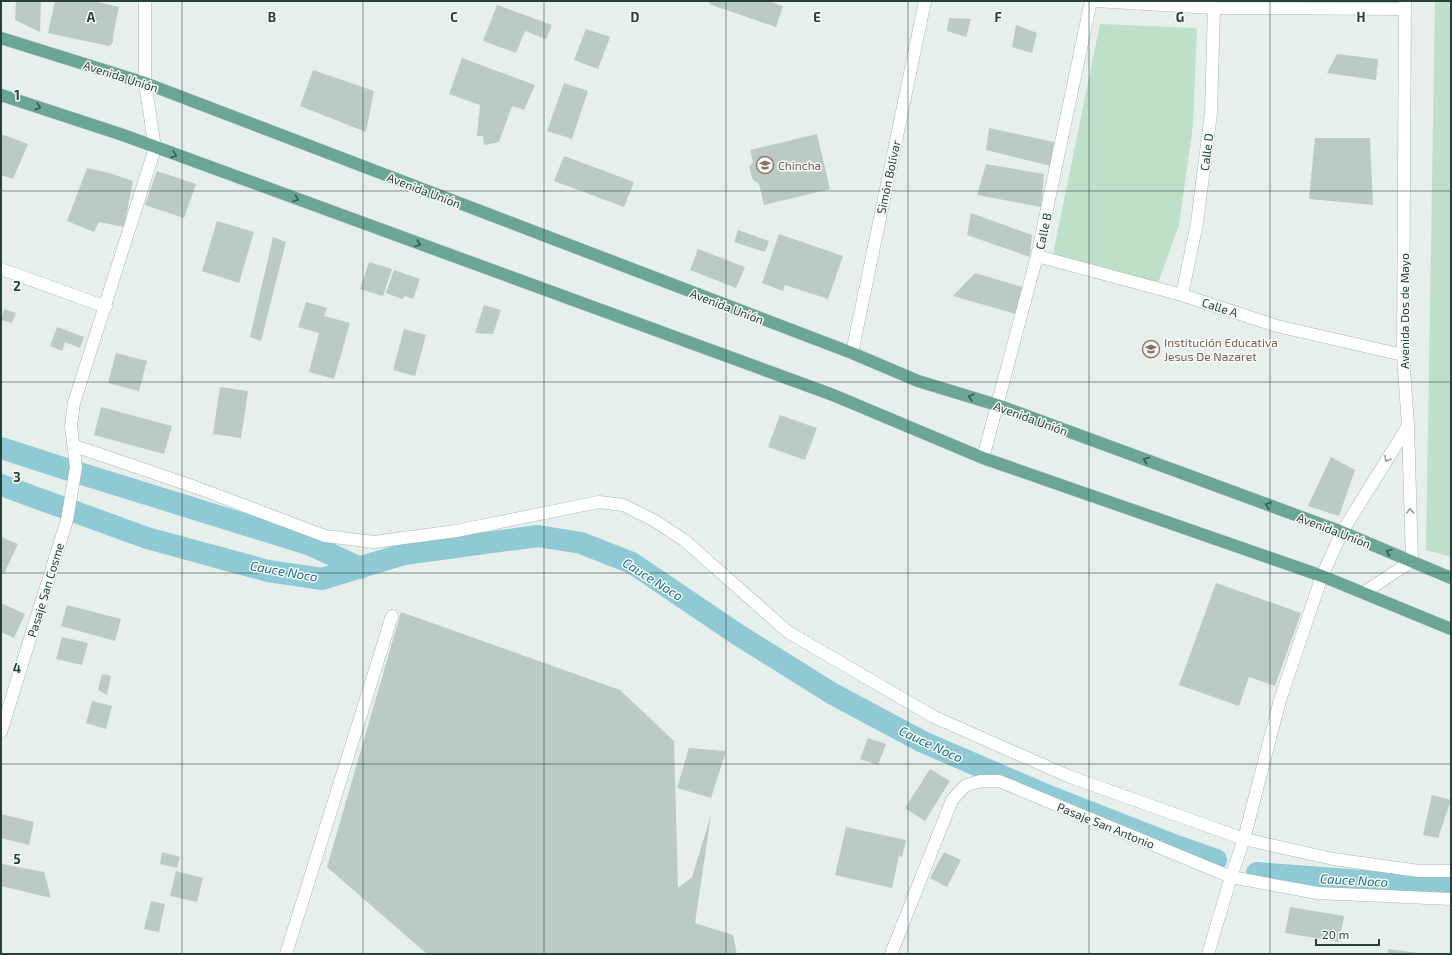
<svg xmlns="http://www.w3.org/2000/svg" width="1452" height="955" font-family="'Exo 2',sans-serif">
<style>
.green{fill:#bfe0c8}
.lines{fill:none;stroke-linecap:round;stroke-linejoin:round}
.canal{stroke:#8ec9d4;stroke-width:22}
.building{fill:#bbcac4}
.minor-casing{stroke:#a8b8b2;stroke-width:13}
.major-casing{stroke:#c2cac8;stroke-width:13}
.minor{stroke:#fff;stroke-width:12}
.major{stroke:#6aa596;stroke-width:12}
.oneway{stroke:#365b51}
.oneway2{stroke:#92a09c}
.grid{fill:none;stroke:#24423a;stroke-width:1;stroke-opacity:0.55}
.labels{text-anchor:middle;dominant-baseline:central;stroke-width:3;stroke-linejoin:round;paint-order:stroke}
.street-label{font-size:12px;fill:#24423a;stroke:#f7fbf9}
.education-label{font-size:12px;fill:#785e54;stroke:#f7fbf9;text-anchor:start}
.water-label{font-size:13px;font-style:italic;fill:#1c6f80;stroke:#f7fbf9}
.grid-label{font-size:13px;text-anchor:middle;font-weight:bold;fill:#24423a;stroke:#f7fbf9;stroke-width:3;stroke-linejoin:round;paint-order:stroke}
</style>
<rect width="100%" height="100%" fill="#e6efeb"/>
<path class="green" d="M 1435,1 L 1451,1 L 1451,557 L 1426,550 Z
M 1100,24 L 1197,28 L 1193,125 L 1179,225 L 1158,283 L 1053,254 Z"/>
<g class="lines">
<path class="canal" d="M 1,448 L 63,468 L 311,545 L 360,568
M 1,485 L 147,538 L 268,571 L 322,579 L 404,554 L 538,536 L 581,543 L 632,563 L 737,634 L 833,694 L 923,742 L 1046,795 L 1176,846 L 1216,860
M 1257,873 L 1375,882 L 1451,883"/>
</g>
<path class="building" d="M 16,1 L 41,1 L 40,32 L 15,20 Z
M 55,1 L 93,1 L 119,7 L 113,36 L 113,42 L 109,46 L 48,33 Z
M 710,1 L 768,1 L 783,6 L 776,27 L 709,4 Z
M 497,5 L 552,25 L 546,39 L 525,31 L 516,53 L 483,41 Z
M 949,18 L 971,19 L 966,37 L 947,31 Z
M 1016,25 L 1037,33 L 1032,53 L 1012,47 Z
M 586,29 L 610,37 L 598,69 L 574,60 Z
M 1337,54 L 1378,59 L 1376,80 L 1327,73 Z
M 462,58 L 535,85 L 524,110 L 512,106 L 499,142 L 484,145 L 483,136 L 477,136 L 480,105 L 449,94 Z
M 313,70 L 374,91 L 366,132 L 300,106 Z
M 564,83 L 588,91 L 572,139 L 547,131 Z
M 989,128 L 1054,142 L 1051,166 L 986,150 Z
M 1,134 L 28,144 L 13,179 L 1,175 Z
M 817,134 L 830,189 L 764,205 L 759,184 L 753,180 L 749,167 L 753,162 L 750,150 Z
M 1315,138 L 1370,138 L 1373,205 L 1309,199 Z
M 564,156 L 634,182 L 624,207 L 554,181 Z
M 986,164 L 1044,174 L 1041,207 L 977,195 Z
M 87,168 L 109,173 L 133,181 L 124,227 L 99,222 L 94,232 L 67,221 Z
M 157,171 L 196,184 L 184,218 L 145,205 Z
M 971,213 L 1032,235 L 1030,257 L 967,235 Z
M 217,221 L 254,232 L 239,283 L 202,271 Z
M 738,230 L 769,241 L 765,252 L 734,242 Z
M 779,234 L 843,256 L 828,299 L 785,285 L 783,291 L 762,283 Z
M 273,237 L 286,242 L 261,341 L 250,337 Z
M 698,249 L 745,267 L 736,288 L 690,270 Z
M 369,262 L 392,269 L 383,296 L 360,289 Z
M 394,270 L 420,279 L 413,299 L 405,296 L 402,299 L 386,293 Z
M 975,273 L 1026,288 L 1016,314 L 953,296 Z
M 306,302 L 327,308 L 324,316 L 350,323 L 334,379 L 309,372 L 319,333 L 298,327 Z
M 484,305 L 501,310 L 493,334 L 475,333 Z
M 4,309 L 16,313 L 12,323 L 1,320 Z
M 57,327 L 84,337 L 80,348 L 65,342 L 62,351 L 50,346 Z
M 404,329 L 426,335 L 415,376 L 393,370 Z
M 116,353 L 147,361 L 139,391 L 108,383 Z
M 220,387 L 248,391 L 241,438 L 213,434 Z
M 101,407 L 172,426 L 164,454 L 94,435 Z
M 780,415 L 817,428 L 805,460 L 768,447 Z
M 1331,457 L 1355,470 L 1339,516 L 1308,506 Z
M 1,537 L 18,544 L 4,574 L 1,572 Z
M 1216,583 L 1301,613 L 1275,686 L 1249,677 L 1239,706 L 1179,685 Z
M 1,603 L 25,614 L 14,638 L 1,632 Z
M 67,605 L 121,619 L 115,641 L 61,626 Z
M 401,612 L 620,690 L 674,741 L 678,888 L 692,877 L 711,815 L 695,923 L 733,935 L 737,954 L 427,954 L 327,867 Z
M 62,637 L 88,643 L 82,665 L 56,659 Z
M 102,674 L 111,676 L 107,695 L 98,690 Z
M 92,701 L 112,706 L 106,729 L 86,723 Z
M 868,738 L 886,744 L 878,765 L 860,759 Z
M 689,748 L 726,751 L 711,798 L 677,788 Z
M 930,769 L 950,781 L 925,821 L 905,808 Z
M 1432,795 L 1451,800 L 1438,838 L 1423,835 Z
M 1,814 L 34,822 L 29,845 L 1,838 Z
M 846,827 L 906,840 L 902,857 L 899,856 L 892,888 L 835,875 Z
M 162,852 L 180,857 L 177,868 L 160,864 Z
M 944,852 L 961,860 L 947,887 L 930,878 Z
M 2,864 L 44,872 L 51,898 L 1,886 Z
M 176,871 L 203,878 L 197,902 L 170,896 Z
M 151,901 L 165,904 L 159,932 L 144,929 Z
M 1290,907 L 1344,916 L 1339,942 L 1285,933 Z
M 1388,949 L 1419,953 L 1419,954 L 1388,954 Z"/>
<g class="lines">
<g class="minor-casing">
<path id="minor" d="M 1095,1 L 1214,8 L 1405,9
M 1037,256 L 1182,295 L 1277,326 L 1403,355
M 1,269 L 106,307
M 1182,295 L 1197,223 L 1211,113 L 1214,8
M 852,353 L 925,1
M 75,446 L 195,487 L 325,536 L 374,542 L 456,531 L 599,502 L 623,505 L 655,521 L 684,540 L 788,632 L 934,717 L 1068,776 L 1244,839 L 1333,859 L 1419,871 L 1451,871
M 983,458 L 1037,256 L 1091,1
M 1363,593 L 1412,561 L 1408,426 L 1403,355 L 1405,1
M 1,732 L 67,520 L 76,467 L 71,425 L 74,403 L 155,148 L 145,83 L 145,1
M 286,954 L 392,616
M 891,954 L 952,800 L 965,786 L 980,781 L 999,781 L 1231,877 L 1317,893 L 1451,899
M 1208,954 L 1231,877 L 1244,839 L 1280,700 L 1322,576 L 1342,532 L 1408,426"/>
</g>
<g class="major-casing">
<path id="major" d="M 1,38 L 145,83 L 852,353 L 918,381 L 997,405 L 1342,532 L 1451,578
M 1,95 L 123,135 L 833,395 L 983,458 L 1322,576 L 1451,629"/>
</g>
<use href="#minor" class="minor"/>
<use href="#major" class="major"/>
</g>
<defs><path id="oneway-chevron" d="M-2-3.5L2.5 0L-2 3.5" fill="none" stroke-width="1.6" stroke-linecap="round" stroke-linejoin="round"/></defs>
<g class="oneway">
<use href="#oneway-chevron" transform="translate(38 107) rotate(18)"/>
<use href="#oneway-chevron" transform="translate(174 155) rotate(20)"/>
<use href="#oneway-chevron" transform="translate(296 199) rotate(20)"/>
<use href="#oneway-chevron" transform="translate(418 244) rotate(20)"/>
<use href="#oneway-chevron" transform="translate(971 397) rotate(-163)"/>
<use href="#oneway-chevron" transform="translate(1146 460) rotate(-160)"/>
<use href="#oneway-chevron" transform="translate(1268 505) rotate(-160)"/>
<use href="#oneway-chevron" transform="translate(1389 552) rotate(-157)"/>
</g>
<g class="oneway2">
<use href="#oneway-chevron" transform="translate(1387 459) rotate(122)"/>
<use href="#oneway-chevron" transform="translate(1410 511) rotate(-92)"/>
</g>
<path class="grid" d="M 182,1 L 182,954M 363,1 L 363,954M 544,1 L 544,954M 726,1 L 726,954M 908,1 L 908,954M 1089,1 L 1089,954M 1270,1 L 1270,954M 1,191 L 1451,191M 1,382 L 1451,382M 1,573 L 1451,573M 1,764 L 1451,764"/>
<defs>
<g id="school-ring" transform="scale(0.9)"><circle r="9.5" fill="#f7fbf9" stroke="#8d6e63" stroke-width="1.5"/><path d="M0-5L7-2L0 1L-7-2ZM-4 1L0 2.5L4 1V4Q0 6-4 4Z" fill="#8d6e63"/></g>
</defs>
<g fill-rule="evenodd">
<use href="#school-ring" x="765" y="165"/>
<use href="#school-ring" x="1151" y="349"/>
</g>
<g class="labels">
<g class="street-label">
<text transform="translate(121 76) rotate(18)">Avenida Unión</text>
<text transform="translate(1206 152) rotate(-83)">Calle D</text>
<text transform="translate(888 177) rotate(-78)">Simón Bolívar</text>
<text transform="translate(424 190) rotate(21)">Avenida Unión</text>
<text transform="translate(1043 231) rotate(-78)">Calle B</text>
<text transform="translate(727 306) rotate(21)">Avenida Unión</text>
<text transform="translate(1220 307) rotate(18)">Calle A</text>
<text transform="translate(1404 311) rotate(-90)">Avenida Dos de Mayo</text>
<text transform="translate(1031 418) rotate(20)">Avenida Unión</text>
<text transform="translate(1334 530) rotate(21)">Avenida Unión</text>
<text transform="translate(45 590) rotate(-73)">Pasaje San Cosme</text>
<text transform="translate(1106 825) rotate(22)">Pasaje San Antonio</text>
</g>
<g class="education-label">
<text x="778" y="165">Chincha</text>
<text x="1164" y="342">Institución Educativa<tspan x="1164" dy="14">Jesus De Nazaret</tspan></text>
</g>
<g class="water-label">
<text transform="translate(284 571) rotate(10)">Cauce Noco</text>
<text transform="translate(653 579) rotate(32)">Cauce Noco</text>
<text transform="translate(931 744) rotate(25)">Cauce Noco</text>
<text transform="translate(1354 880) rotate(3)">Cauce Noco</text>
</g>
</g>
<g class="grid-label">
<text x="91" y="22">A</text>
<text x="272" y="22">B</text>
<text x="454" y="22">C</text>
<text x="635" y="22">D</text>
<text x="817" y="22">E</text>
<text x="998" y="22">F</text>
<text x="1180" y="22">G</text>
<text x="1361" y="22">H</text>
<text x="17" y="100">1</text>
<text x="17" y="291">2</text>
<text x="17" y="482">3</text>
<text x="17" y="673">4</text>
<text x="17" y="864">5</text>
</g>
<rect width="1452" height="955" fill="none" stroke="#24423a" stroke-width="4"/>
<path d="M1316 939v6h63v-6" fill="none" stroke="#24423a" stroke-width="2"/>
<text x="1322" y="939" font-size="12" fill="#24423a" stroke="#f7fbf9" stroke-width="3" paint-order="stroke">20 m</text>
</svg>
